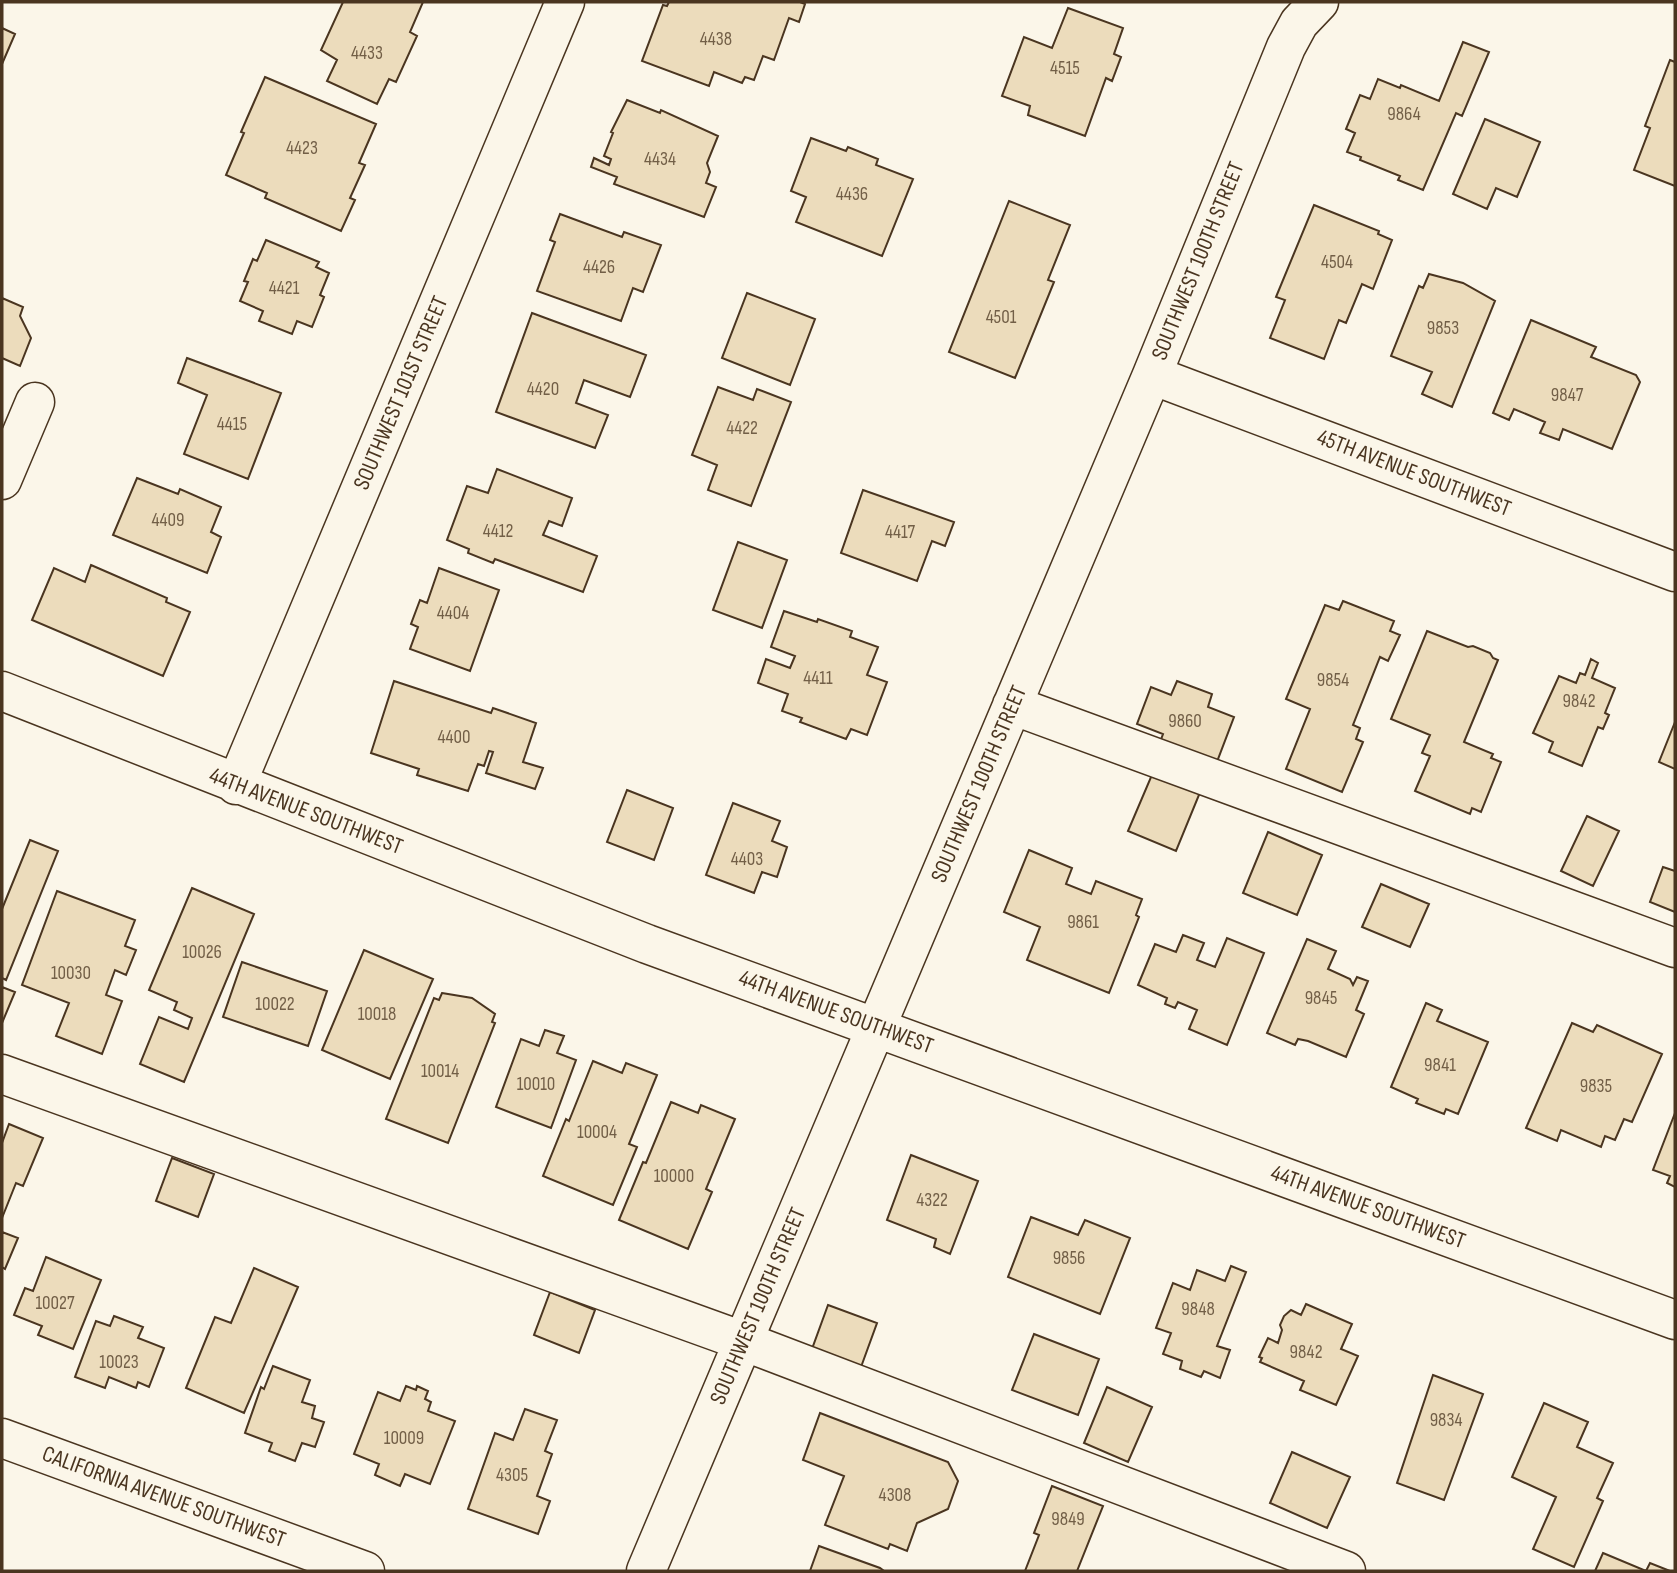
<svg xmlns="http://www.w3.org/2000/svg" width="1677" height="1573" font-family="'Sofia Sans Condensed',sans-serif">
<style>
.building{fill:#ecdcbc;stroke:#4a3520;stroke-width:2}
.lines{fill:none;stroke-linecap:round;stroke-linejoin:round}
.minor-casing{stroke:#4a3520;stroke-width:41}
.minor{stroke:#fbf6e9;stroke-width:38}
.labels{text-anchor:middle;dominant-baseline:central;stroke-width:5;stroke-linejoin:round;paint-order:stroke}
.number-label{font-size:19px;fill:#725f47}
.street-label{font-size:23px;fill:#4a3520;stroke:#fbf6e9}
</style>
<rect width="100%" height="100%" fill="#fbf6e9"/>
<path class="building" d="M 343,2 L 423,2 L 410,32 L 417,36 L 396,82 L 389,79 L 377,104 L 327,81 L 337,60 L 321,50 Z
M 669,2 L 800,2 L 805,4 L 799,22 L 789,18 L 774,60 L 763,56 L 754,80 L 745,77 L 742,83 L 714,72 L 709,86 L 642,61 L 663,5 L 667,6 Z
M 1068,8 L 1123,28 L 1114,54 L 1121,57 L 1112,81 L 1106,78 L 1085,136 L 1028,115 L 1030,106 L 1002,96 L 1024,37 L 1052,48 Z
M 2,28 L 15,34 L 2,64 Z
M 1463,42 L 1489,52 L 1462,116 L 1456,113 L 1423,190 L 1398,180 L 1400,176 L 1360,160 L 1361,157 L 1347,152 L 1355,133 L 1346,129 L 1360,95 L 1370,99 L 1378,79 L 1400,88 L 1401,85 L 1439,101 Z
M 1670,60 L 1675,62 L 1675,186 L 1634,170 L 1650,128 L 1645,126 Z
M 265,77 L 376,124 L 359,163 L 365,165 L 350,198 L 355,200 L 341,231 L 265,198 L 267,193 L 226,175 L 244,133 L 241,132 Z
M 627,100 L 660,113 L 661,110 L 718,136 L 707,163 L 710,172 L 706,183 L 716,187 L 704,217 L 614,184 L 617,177 L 591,167 L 594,158 L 609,165 L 611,159 L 604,156 L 613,133 L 611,132 Z
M 1485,119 L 1540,142 L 1517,197 L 1496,188 L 1487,209 L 1453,194 Z
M 811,138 L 846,151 L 848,147 L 878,159 L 876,165 L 913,179 L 882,256 L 796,222 L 806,197 L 791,191 Z
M 1009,201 L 1070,225 L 1048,280 L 1054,282 L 1015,378 L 949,352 Z
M 1314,205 L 1379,231 L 1378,234 L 1392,240 L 1373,289 L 1362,284 L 1346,323 L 1339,320 L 1324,359 L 1270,338 L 1285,300 L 1276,297 Z
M 560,214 L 622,237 L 624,232 L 661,245 L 643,292 L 633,288 L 621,321 L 537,291 L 555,242 L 550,240 Z
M 266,240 L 319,262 L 316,267 L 329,273 L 320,295 L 324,297 L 312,327 L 297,321 L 292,334 L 259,321 L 263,311 L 240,301 L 248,282 L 244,281 L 253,259 L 257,261 Z
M 1429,274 L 1463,283 L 1495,301 L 1452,407 L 1422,394 L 1432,372 L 1391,356 L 1419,286 L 1423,288 Z
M 747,293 L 815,319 L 790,385 L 722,358 Z
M 2,298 L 23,307 L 20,316 L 31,338 L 20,366 L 2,358 Z
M 532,313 L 646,355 L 630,397 L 584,380 L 576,403 L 608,415 L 595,448 L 496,412 Z
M 1531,320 L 1596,347 L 1591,357 L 1636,375 L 1640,382 L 1612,449 L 1563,429 L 1559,440 L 1540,433 L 1545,422 L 1514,409 L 1509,420 L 1493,413 Z
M 187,358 L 281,393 L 248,479 L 184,454 L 207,395 L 178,383 Z
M 718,387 L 753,400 L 757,389 L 791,402 L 751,506 L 708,490 L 717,465 L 692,455 Z
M 497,469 L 572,498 L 562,526 L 549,521 L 543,535 L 597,556 L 583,592 L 495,559 L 493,563 L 468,553 L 469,549 L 447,540 L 467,486 L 488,493 Z
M 137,478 L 178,494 L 180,489 L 221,507 L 211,532 L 221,537 L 207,573 L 113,535 Z
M 863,490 L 954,522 L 945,546 L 932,541 L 917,581 L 841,553 Z
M 738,542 L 787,560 L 762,628 L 713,610 Z
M 91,565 L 167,598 L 166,602 L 190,612 L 163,676 L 32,620 L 54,568 L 85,582 Z
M 439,568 L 499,590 L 470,671 L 410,649 L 418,627 L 411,624 L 420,600 L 427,603 Z
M 1343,601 L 1394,621 L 1390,631 L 1400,635 L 1388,661 L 1380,657 L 1353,725 L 1360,728 L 1356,739 L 1363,742 L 1342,792 L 1286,769 L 1310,709 L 1286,699 L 1325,605 L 1339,610 Z
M 784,611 L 817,622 L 818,619 L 852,631 L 850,637 L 878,647 L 867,675 L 887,682 L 867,735 L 851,729 L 846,739 L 800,722 L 802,718 L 782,711 L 788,694 L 758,683 L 766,659 L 790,668 L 795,656 L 771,647 Z
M 1427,631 L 1468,647 L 1473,646 L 1490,653 L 1493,658 L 1498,660 L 1464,742 L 1493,754 L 1491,758 L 1501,762 L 1481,812 L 1472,808 L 1470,814 L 1415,791 L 1430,756 L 1422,753 L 1430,735 L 1391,719 Z
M 1591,659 L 1598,663 L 1592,678 L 1615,688 L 1605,713 L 1609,715 L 1603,729 L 1598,727 L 1582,766 L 1549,752 L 1553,742 L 1533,733 L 1559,676 L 1576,683 L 1580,673 L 1585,675 Z
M 394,681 L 491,713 L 493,708 L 536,723 L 523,762 L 543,768 L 535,789 L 486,773 L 493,752 L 489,751 L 484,766 L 478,764 L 468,791 L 417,775 L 419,769 L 371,753 Z
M 1177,681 L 1212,694 L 1208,707 L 1234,717 L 1215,767 L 1159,745 L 1163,734 L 1137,724 L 1151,687 L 1171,695 Z
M 1675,722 L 1675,769 L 1659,762 Z
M 1154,770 L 1201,790 L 1176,851 L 1128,831 Z
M 627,790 L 673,808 L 654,860 L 607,842 Z
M 733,803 L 780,821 L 772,841 L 787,847 L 777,877 L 762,872 L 754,893 L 706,875 Z
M 1587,816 L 1619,831 L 1593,886 L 1561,871 Z
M 1268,832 L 1322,855 L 1297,915 L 1243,893 Z
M 30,840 L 58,851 L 6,980 L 2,978 L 2,909 Z
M 1029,850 L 1072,868 L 1066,884 L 1091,894 L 1096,881 L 1142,899 L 1136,915 L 1139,917 L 1109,993 L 1027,960 L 1040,927 L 1004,912 Z
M 1663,867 L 1675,871 L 1675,912 L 1650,902 Z
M 1381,884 L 1429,904 L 1410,947 L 1362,927 Z
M 192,888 L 254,914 L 184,1082 L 140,1064 L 159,1017 L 188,1029 L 192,1018 L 174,1010 L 177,1002 L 149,990 Z
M 57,891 L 135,920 L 125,946 L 136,950 L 126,975 L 115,970 L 106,995 L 122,1001 L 102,1054 L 56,1036 L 69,1003 L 22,985 Z
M 1183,935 L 1204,943 L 1197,960 L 1215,967 L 1227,938 L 1264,953 L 1227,1045 L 1189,1029 L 1197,1010 L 1178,1002 L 1175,1008 L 1165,1004 L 1167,998 L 1138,985 L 1155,944 L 1176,952 Z
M 1307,939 L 1336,951 L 1328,969 L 1350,979 L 1353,985 L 1357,977 L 1368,981 L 1356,1010 L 1364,1014 L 1346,1057 L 1308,1041 L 1298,1039 L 1295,1045 L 1267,1033 Z
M 364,950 L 433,979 L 390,1079 L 322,1050 Z
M 242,962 L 327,991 L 308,1046 L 223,1017 Z
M 2,987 L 15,992 L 2,1023 Z
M 442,993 L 472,998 L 495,1014 L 492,1022 L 495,1023 L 448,1143 L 386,1119 L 434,998 L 439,1000 Z
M 1426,1003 L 1442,1010 L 1437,1021 L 1488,1042 L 1458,1114 L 1446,1109 L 1444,1114 L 1416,1103 L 1418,1099 L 1391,1087 Z
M 1572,1023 L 1593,1032 L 1597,1025 L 1662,1054 L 1632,1122 L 1624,1119 L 1615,1140 L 1605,1136 L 1601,1147 L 1561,1130 L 1557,1141 L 1526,1128 Z
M 545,1030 L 564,1036 L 557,1053 L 576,1060 L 551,1128 L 496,1107 L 521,1039 L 539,1046 Z
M 593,1061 L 622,1073 L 626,1063 L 657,1075 L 629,1144 L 637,1147 L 613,1205 L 543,1176 L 566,1119 L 569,1121 Z
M 671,1102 L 698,1113 L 701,1105 L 735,1119 L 706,1189 L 712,1192 L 688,1249 L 619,1220 L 643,1162 L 646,1163 Z
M 1675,1113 L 1675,1187 L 1667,1183 L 1670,1176 L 1653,1170 Z
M 9,1124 L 43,1138 L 23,1186 L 16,1183 L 2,1218 L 2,1143 Z
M 911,1155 L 978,1181 L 950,1254 L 934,1247 L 936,1239 L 887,1220 Z
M 172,1158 L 214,1174 L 198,1217 L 156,1201 Z
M 1031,1217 L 1078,1235 L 1085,1220 L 1130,1238 L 1100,1314 L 1008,1277 Z
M 2,1232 L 18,1238 L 5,1269 L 2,1267 Z
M 46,1257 L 101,1280 L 73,1349 L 38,1335 L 42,1326 L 14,1315 L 25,1288 L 33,1291 Z
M 1231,1266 L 1246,1272 L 1217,1346 L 1230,1350 L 1220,1378 L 1204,1371 L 1201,1377 L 1180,1369 L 1182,1361 L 1163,1354 L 1171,1333 L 1156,1328 L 1173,1283 L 1190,1290 L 1197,1270 L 1225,1281 Z
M 254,1268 L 298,1287 L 244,1413 L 186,1388 L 215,1317 L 231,1323 Z
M 550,1292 L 595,1310 L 579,1353 L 534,1335 Z
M 1306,1304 L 1352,1324 L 1341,1349 L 1358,1356 L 1336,1405 L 1300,1390 L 1304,1381 L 1260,1362 L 1262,1358 L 1259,1357 L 1268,1338 L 1278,1343 L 1282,1330 L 1280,1325 L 1284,1316 L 1291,1310 L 1301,1315 Z
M 828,1305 L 877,1323 L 861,1367 L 812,1349 Z
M 114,1316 L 143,1327 L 138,1338 L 164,1348 L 149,1387 L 138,1382 L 136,1388 L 109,1377 L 105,1388 L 75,1377 L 96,1321 L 110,1326 Z
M 1034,1334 L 1099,1359 L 1078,1415 L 1012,1390 Z
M 273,1366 L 310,1380 L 302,1402 L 315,1406 L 312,1418 L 324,1422 L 315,1447 L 302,1443 L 295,1461 L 269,1451 L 272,1443 L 245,1433 L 261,1387 L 264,1389 Z
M 1433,1375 L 1483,1394 L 1444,1500 L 1397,1483 Z
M 406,1386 L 416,1390 L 417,1386 L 428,1391 L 425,1399 L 431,1402 L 428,1411 L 455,1421 L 430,1484 L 405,1474 L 400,1486 L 375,1475 L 379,1464 L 354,1454 L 378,1392 L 400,1401 Z
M 1107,1387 L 1152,1407 L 1128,1462 L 1084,1443 Z
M 1544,1403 L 1588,1422 L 1577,1447 L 1613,1463 L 1597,1498 L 1603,1501 L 1574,1567 L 1533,1549 L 1556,1497 L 1512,1477 Z
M 525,1409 L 557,1420 L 545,1451 L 552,1454 L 537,1496 L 550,1501 L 538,1534 L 468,1509 L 495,1433 L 513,1440 Z
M 820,1413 L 948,1462 L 958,1481 L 948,1509 L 917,1523 L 907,1551 L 890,1544 L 888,1549 L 825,1525 L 844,1476 L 803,1460 Z
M 1292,1452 L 1350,1477 L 1327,1528 L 1270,1503 Z
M 1052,1486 L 1103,1506 L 1077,1571 L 1025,1571 L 1039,1535 L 1034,1533 Z
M 819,1546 L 880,1568 L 884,1571 L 810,1571 Z
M 1603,1553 L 1646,1571 L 1650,1563 L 1670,1571 L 1595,1571 Z"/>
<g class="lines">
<g class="minor-casing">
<path id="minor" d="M 1152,375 L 1675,572
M 2,480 L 35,402
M 2,691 L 647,944 L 1675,1320
M 1012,705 L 1675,948
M 236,785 L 565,2
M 2,1074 L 743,1341 L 1346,1571
M 2,1438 L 365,1571
M 646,1571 L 1152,375 L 1286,47 L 1299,23 L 1319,2"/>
</g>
<use href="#minor" class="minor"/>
</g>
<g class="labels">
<g class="number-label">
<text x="716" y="39">4438</text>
<text x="367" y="53">4433</text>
<text x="1065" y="68">4515</text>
<text x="1404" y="114">9864</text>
<text x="302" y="148">4423</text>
<text x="660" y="159">4434</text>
<text x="852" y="194">4436</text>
<text x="1337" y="262">4504</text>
<text x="599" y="267">4426</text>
<text x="284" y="288">4421</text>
<text x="1001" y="317">4501</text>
<text x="1443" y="328">9853</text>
<text x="543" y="389">4420</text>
<text x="1567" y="395">9847</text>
<text x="232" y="424">4415</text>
<text x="742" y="428">4422</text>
<text x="168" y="520">4409</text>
<text x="498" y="531">4412</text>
<text x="900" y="532">4417</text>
<text x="453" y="613">4404</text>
<text x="818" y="678">4411</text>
<text x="1333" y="680">9854</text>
<text x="1579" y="701">9842</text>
<text x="1185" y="721">9860</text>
<text x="454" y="737">4400</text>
<text x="747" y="859">4403</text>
<text x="1083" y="922">9861</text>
<text x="202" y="952">10026</text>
<text x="71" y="973">10030</text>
<text x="1321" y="998">9845</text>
<text x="275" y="1004">10022</text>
<text x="377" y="1014">10018</text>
<text x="1440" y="1065">9841</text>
<text x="440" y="1071">10014</text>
<text x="536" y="1084">10010</text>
<text x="1596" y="1086">9835</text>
<text x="597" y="1132">10004</text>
<text x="674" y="1176">10000</text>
<text x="932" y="1200">4322</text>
<text x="1069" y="1258">9856</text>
<text x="55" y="1303">10027</text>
<text x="1198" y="1309">9848</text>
<text x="1306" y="1352">9842</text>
<text x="119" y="1362">10023</text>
<text x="1446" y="1420">9834</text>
<text x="404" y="1438">10009</text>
<text x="512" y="1475">4305</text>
<text x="895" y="1495">4308</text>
<text x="1068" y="1519">9849</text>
</g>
<g class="street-label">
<text transform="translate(1198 261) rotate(-68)">SOUTHWEST 100TH STREET</text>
<text transform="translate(401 393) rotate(-67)">SOUTHWEST 101ST STREET</text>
<text transform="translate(1414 473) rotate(21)">45TH AVENUE SOUTHWEST</text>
<text transform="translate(979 784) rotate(-67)">SOUTHWEST 100TH STREET</text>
<text transform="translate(306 811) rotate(21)">44TH AVENUE SOUTHWEST</text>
<text transform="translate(836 1012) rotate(20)">44TH AVENUE SOUTHWEST</text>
<text transform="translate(1368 1207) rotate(20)">44TH AVENUE SOUTHWEST</text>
<text transform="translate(758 1306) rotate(-67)">SOUTHWEST 100TH STREET</text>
<text transform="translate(164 1497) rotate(20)">CALIFORNIA AVENUE SOUTHWEST</text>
</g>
</g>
<rect width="1677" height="1573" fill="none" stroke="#4a3520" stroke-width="7"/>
</svg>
